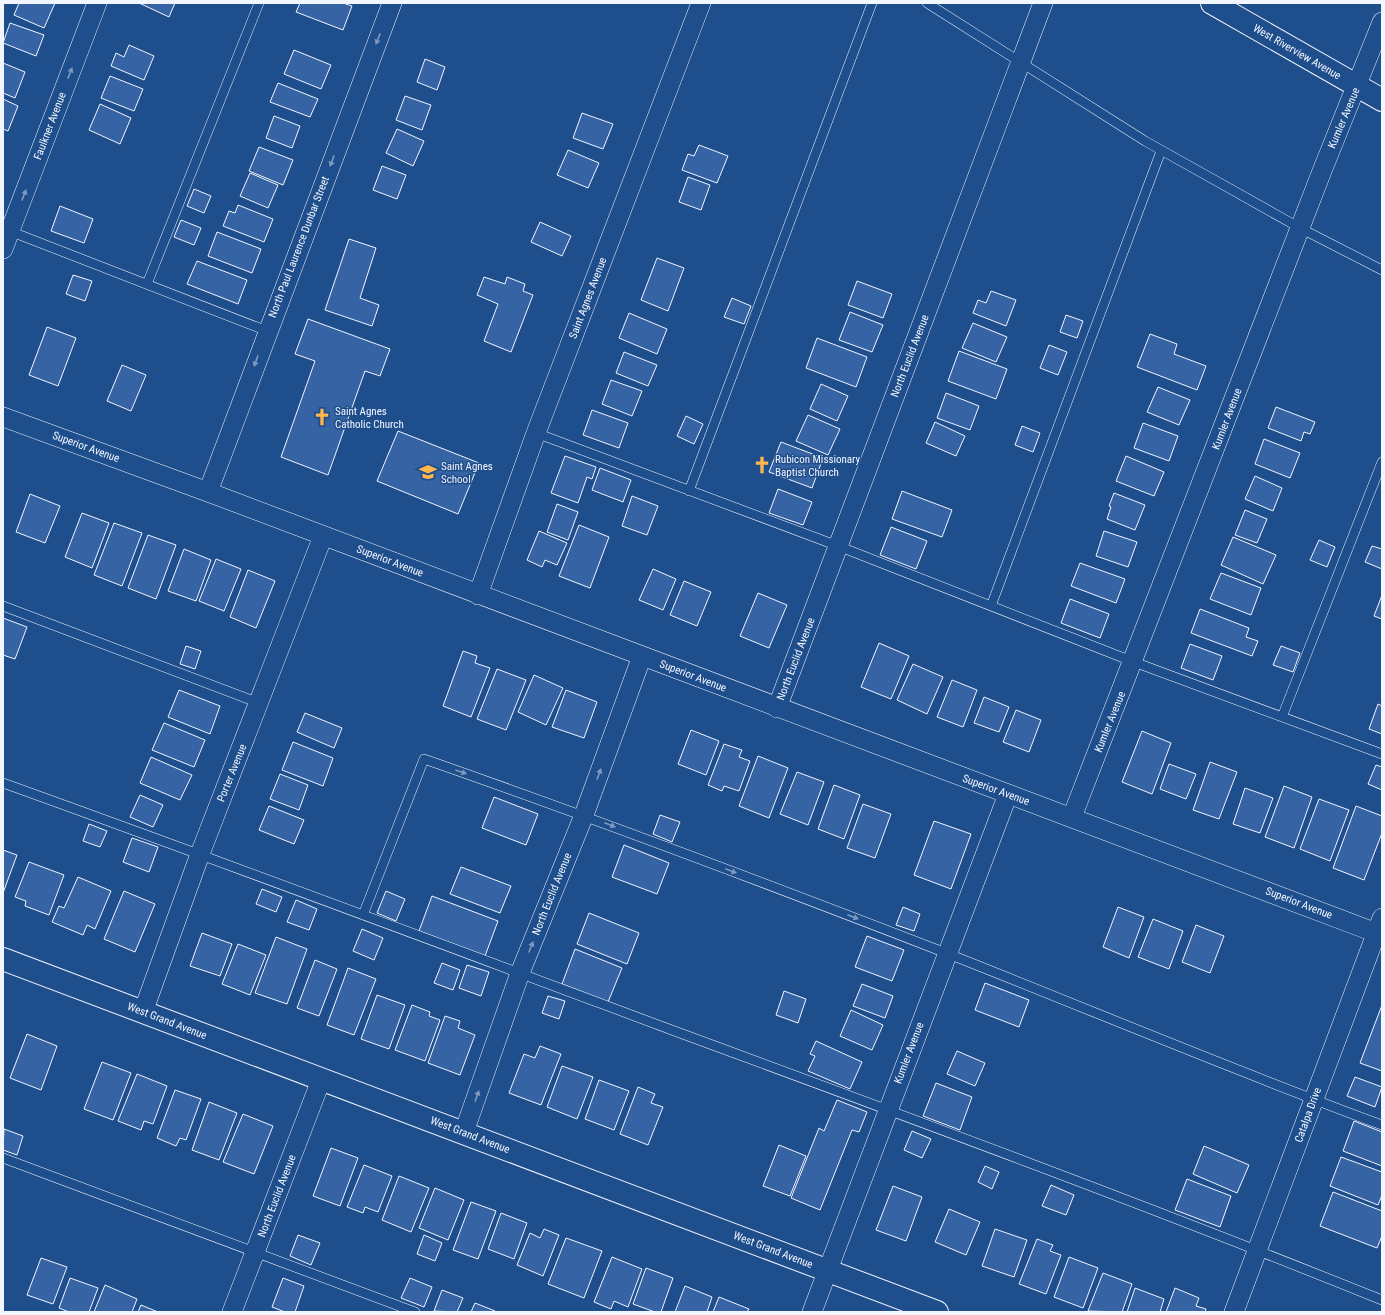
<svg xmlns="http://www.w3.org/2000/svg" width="1385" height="1315" font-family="'Roboto Condensed',sans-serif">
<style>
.building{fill:#3563a3;stroke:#f2f6ff}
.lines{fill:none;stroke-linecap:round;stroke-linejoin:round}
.lane-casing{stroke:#f2f6ff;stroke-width:10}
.street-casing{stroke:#f2f6ff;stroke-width:20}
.secondary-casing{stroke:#f2f6ff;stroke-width:24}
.lane{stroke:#1f4e8c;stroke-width:9}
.street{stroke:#1f4e8c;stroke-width:19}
.secondary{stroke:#1f4e8c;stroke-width:22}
.oneway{fill:#7e9ac0}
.labels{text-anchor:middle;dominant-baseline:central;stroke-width:3;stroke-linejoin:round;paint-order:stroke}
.street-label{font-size:11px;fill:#f2f6ff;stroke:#1f4e8c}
.poi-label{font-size:11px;fill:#f2f6ff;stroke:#1f4e8c;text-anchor:start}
</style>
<rect width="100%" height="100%" fill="#1f4e8c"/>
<path class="building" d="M 19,3 L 55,3 L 44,28 L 14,15 Z
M 139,3 L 175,3 L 169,17 Z
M 300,3 L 343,3 L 352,6 L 343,30 L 296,12 Z
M 10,23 L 44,35 L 36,56 L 3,43 Z
M 129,45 L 154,56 L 144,80 L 111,66 L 116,53 L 124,57 Z
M 294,50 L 331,65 L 321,89 L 284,74 Z
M 425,59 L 445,67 L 437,90 L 417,82 Z
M 3,63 L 25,72 L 15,98 L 3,93 Z
M 110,76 L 143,89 L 134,111 L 101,98 Z
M 278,83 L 318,99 L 310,117 L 270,102 Z
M 405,96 L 431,105 L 422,130 L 396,120 Z
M 3,99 L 18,106 L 8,131 L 3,129 Z
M 100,104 L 131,118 L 120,144 L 89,130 Z
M 582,113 L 613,124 L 603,149 L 573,138 Z
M 274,116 L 300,126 L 292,148 L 266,138 Z
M 397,129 L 424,141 L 413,166 L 386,153 Z
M 699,145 L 728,156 L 717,183 L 682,170 L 688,154 L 694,156 Z
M 259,147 L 293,160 L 283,185 L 249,171 Z
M 568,150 L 599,163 L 588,188 L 557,175 Z
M 382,166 L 406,175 L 397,199 L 373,190 Z
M 250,173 L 278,185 L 268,208 L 240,196 Z
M 688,177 L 710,185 L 701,210 L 679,202 Z
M 194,189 L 211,196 L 204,213 L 187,206 Z
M 238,205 L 273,219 L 264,242 L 223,226 L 229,211 L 235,213 Z
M 60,206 L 93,219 L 84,243 L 51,231 Z
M 181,220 L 201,228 L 194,245 L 174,237 Z
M 540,222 L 571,236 L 562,256 L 531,242 Z
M 217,232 L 261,249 L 252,273 L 208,256 Z
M 349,239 L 376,248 L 360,298 L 379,305 L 372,326 L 325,310 Z
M 657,258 L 684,268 L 668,311 L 641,300 Z
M 197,261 L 247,280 L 238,304 L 187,284 Z
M 73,275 L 92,281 L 85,301 L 66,294 Z
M 484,277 L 505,284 L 507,277 L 525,284 L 523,291 L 533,295 L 511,352 L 484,341 L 498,304 L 477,295 Z
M 857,281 L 892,294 L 883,318 L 848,305 Z
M 991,291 L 1016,300 L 1006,326 L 973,313 L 978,300 L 986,303 Z
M 732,298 L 751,306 L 744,324 L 724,317 Z
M 850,312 L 883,325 L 872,352 L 839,340 Z
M 629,313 L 667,329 L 657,354 L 619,338 Z
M 1066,315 L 1083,321 L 1077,338 L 1060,332 Z
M 308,319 L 390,349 L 380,376 L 365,371 L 328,475 L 281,457 L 315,361 L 295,354 Z
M 973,323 L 1007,337 L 996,362 L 962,348 Z
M 47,327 L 76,338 L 58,386 L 29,375 Z
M 1150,334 L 1177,344 L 1174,354 L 1206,366 L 1197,390 L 1137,367 Z
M 817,338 L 867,357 L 856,387 L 806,368 Z
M 1049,345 L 1067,352 L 1058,375 L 1040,368 Z
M 959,351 L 1007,369 L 996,399 L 948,381 Z
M 624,352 L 657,365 L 648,386 L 616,373 Z
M 122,365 L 146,375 L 131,411 L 107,401 Z
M 611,380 L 642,391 L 632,416 L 602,404 Z
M 821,384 L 848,396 L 837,421 L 810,409 Z
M 1158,387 L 1190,400 L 1179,425 L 1147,412 Z
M 946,393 L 979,406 L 970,430 L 937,418 Z
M 1276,407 L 1315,422 L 1310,434 L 1304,432 L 1301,441 L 1268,428 Z
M 592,410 L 628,423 L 619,448 L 583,435 Z
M 808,415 L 840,429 L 828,455 L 796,441 Z
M 686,416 L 703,424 L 694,444 L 677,436 Z
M 935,422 L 965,436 L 956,456 L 926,443 Z
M 1143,423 L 1178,436 L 1169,461 L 1134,448 Z
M 1022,426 L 1040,433 L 1033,452 L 1015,445 Z
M 398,431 L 479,463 L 458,514 L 377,481 Z
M 1264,439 L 1300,453 L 1290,478 L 1255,464 Z
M 781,442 L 823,458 L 812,488 L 769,472 Z
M 565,456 L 596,467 L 592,479 L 587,477 L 578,503 L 551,493 Z
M 1126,456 L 1164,472 L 1154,496 L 1116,481 Z
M 600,468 L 631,480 L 623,502 L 592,490 Z
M 1255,476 L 1282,488 L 1273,511 L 1245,499 Z
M 778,489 L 812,502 L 803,525 L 769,513 Z
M 902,491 L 952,510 L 942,537 L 892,519 Z
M 1114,493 L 1145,505 L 1135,530 L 1107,519 L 1111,507 L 1109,506 Z
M 30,494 L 60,506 L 45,543 L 16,532 Z
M 632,496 L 658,506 L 647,535 L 622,526 Z
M 557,504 L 578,512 L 568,540 L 547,532 Z
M 1245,510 L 1267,519 L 1257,543 L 1235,535 Z
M 82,513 L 109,523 L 92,568 L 65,557 Z
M 114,523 L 142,533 L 122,586 L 94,575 Z
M 579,525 L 609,537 L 590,588 L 559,576 Z
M 891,527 L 927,541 L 916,569 L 880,555 Z
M 539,531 L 567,543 L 557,565 L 545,560 L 542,567 L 527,560 Z
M 1104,531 L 1137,542 L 1128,567 L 1096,556 Z
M 148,535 L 176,545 L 156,599 L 128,588 Z
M 1233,537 L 1276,555 L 1263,584 L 1221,565 Z
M 1319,540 L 1335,547 L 1327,567 L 1310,560 Z
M 1372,546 L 1382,549 L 1382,569 L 1365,562 Z
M 184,549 L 211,560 L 196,601 L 168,591 Z
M 216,559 L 241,569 L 224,611 L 199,601 Z
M 1080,563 L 1125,579 L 1116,603 L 1071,586 Z
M 653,569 L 676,579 L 663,610 L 639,600 Z
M 248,570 L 275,581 L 256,628 L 230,617 Z
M 1221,573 L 1261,588 L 1251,615 L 1210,599 Z
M 684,581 L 711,592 L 697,626 L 670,615 Z
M 758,593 L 787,605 L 769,648 L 740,636 Z
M 1382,595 L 1382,619 L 1374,616 Z
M 1070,599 L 1109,614 L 1100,638 L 1061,623 Z
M 1200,609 L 1249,628 L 1246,637 L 1258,641 L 1252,656 L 1191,633 Z
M 3,618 L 27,627 L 15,659 L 3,655 Z
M 879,643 L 909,656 L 891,699 L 861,687 Z
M 1190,644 L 1222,656 L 1213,680 L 1181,668 Z
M 186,646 L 201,651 L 195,669 L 180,664 Z
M 1281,646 L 1300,653 L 1293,672 L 1273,665 Z
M 463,651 L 477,656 L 475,663 L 490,668 L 471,717 L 443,706 Z
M 913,664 L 943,677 L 927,714 L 897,700 Z
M 497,669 L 526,680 L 506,730 L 477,719 Z
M 534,675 L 563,688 L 546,725 L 518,712 Z
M 952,680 L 977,690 L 963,727 L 937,717 Z
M 179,690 L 220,706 L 210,734 L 168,717 Z
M 566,690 L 597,702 L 584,738 L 552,727 Z
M 984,697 L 1009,707 L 999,732 L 974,723 Z
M 1378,704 L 1382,706 L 1382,734 L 1369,729 Z
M 1016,710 L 1041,720 L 1029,752 L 1003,742 Z
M 305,713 L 342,728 L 334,748 L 297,732 Z
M 164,723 L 205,740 L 194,767 L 152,750 Z
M 691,730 L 719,741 L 706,775 L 678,764 Z
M 1142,731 L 1171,743 L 1152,794 L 1122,782 Z
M 293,742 L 333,758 L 323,786 L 282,770 Z
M 724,744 L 742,750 L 739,757 L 750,761 L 739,791 L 724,786 L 722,791 L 708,785 Z
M 758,756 L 788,768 L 769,818 L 739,806 Z
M 151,757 L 192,775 L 180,800 L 140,783 Z
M 1210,762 L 1237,772 L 1219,819 L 1193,810 Z
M 1169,764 L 1196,774 L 1186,799 L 1160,789 Z
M 1376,765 L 1382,767 L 1382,790 L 1368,784 Z
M 797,772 L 824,782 L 808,825 L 780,814 Z
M 280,774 L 308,785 L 299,810 L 270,799 Z
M 834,785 L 860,795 L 844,839 L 818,829 Z
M 1284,786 L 1312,797 L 1294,848 L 1265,837 Z
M 1245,788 L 1273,798 L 1260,833 L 1233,824 Z
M 140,795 L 163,805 L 153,827 L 130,817 Z
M 494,797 L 538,814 L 526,845 L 482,828 Z
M 1319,799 L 1349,810 L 1330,861 L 1300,849 Z
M 863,804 L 891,814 L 875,858 L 847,848 Z
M 269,806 L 304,820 L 294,844 L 259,830 Z
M 1356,806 L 1382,816 L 1382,833 L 1364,880 L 1333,868 Z
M 660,815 L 680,822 L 672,842 L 653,834 Z
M 934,821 L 971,834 L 951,889 L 914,875 Z
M 89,824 L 107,831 L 100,847 L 83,841 Z
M 132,838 L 158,847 L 149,872 L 123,862 Z
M 624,845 L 669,863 L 657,894 L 612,877 Z
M 3,850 L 17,855 L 3,893 Z
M 29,862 L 64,875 L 49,915 L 25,906 L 26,901 L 15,897 Z
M 461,867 L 511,886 L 500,913 L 450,894 Z
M 78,877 L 111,891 L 95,929 L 87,925 L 83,935 L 52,922 L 59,906 L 64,908 Z
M 262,889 L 282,897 L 276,912 L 256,904 Z
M 124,891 L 155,904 L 135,952 L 104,939 Z
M 386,891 L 405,899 L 396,921 L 377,913 Z
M 432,896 L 498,921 L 485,956 L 419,931 Z
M 296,900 L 317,909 L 309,930 L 287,922 Z
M 903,907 L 920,914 L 914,931 L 896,925 Z
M 1118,907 L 1144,917 L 1129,958 L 1103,947 Z
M 589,913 L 639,933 L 627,964 L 577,944 Z
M 1153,919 L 1183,931 L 1169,969 L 1138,957 Z
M 1196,925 L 1224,936 L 1210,973 L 1182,962 Z
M 362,929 L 383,938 L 374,960 L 353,951 Z
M 202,933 L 232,944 L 220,976 L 190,966 Z
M 867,936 L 904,950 L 892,981 L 855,967 Z
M 276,937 L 307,949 L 287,1004 L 255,993 Z
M 238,944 L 266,955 L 250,995 L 222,984 Z
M 575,949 L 622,968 L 608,1002 L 562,984 Z
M 315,960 L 337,969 L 319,1016 L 297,1008 Z
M 442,963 L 460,970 L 453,990 L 434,983 Z
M 467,965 L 489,972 L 481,996 L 459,988 Z
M 348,968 L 376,979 L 354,1035 L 327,1025 Z
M 985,983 L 1029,1000 L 1019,1027 L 975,1010 Z
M 862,984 L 893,996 L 885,1018 L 853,1006 Z
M 784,991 L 806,999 L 798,1023 L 776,1015 Z
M 377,995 L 405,1005 L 389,1049 L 361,1039 Z
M 548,996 L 565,1001 L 559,1019 L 542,1013 Z
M 412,1005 L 430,1012 L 429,1016 L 440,1020 L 425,1061 L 395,1050 Z
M 1382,1005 L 1382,1071 L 1360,1063 Z
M 851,1010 L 883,1025 L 872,1050 L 840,1036 Z
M 445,1016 L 460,1021 L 458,1028 L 475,1035 L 460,1075 L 428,1063 Z
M 27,1034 L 57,1046 L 41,1090 L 10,1078 Z
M 816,1041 L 862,1062 L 850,1089 L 808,1071 L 815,1056 L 810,1054 Z
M 540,1046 L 561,1054 L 541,1105 L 509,1093 L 524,1054 L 535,1058 Z
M 957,1051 L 985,1063 L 975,1086 L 947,1074 Z
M 102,1062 L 131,1073 L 113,1120 L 84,1109 Z
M 562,1066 L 593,1077 L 577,1119 L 547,1107 Z
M 137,1074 L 167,1086 L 153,1124 L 144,1121 L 141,1130 L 118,1121 Z
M 1355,1077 L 1382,1087 L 1375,1107 L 1347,1096 Z
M 599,1080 L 629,1091 L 614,1130 L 585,1119 Z
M 936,1083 L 972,1097 L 960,1130 L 923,1116 Z
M 638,1087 L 655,1094 L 651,1103 L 663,1107 L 648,1145 L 620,1134 Z
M 175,1090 L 201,1099 L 186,1140 L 180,1138 L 176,1146 L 157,1138 Z
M 837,1100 L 867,1112 L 859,1132 L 852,1130 L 820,1210 L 791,1198 L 819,1128 L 824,1131 Z
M 209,1102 L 237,1113 L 219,1160 L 192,1150 Z
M 243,1114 L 273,1126 L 254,1174 L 223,1162 Z
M 1354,1121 L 1382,1132 L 1382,1166 L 1343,1151 Z
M 4,1129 L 23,1136 L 17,1155 L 3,1150 Z
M 912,1131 L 931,1139 L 922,1158 L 904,1150 Z
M 779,1145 L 806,1156 L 790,1196 L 763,1186 Z
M 1204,1146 L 1249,1165 L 1237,1193 L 1193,1174 Z
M 331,1148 L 358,1158 L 340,1206 L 313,1196 Z
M 1341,1157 L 1382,1172 L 1382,1195 L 1378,1205 L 1330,1186 Z
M 364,1165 L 392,1176 L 378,1212 L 365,1207 L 363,1213 L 347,1207 Z
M 985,1166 L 999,1172 L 992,1189 L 978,1182 Z
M 399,1176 L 429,1188 L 411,1232 L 382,1220 Z
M 1187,1179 L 1231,1196 L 1220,1227 L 1175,1210 Z
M 1051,1185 L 1074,1195 L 1066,1215 L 1042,1206 Z
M 893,1186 L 922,1197 L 906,1241 L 876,1230 Z
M 435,1188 L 464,1200 L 448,1240 L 419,1228 Z
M 1333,1192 L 1382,1211 L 1382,1236 L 1377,1248 L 1320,1226 Z
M 471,1202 L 496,1211 L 478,1259 L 453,1250 Z
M 949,1209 L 980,1222 L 966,1255 L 935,1242 Z
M 501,1213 L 527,1223 L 514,1259 L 488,1249 Z
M 544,1229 L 559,1235 L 543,1276 L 517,1265 L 530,1233 L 540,1238 Z
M 995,1229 L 1027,1240 L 1014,1277 L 982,1266 Z
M 298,1235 L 320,1243 L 311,1265 L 290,1256 Z
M 424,1235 L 442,1243 L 435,1261 L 417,1254 Z
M 566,1238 L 602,1251 L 584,1298 L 548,1284 Z
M 1037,1239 L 1053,1245 L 1050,1251 L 1061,1255 L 1046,1294 L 1019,1284 Z
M 612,1257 L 642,1269 L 628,1307 L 614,1301 L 611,1309 L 594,1302 Z
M 1069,1257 L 1098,1268 L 1083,1308 L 1054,1297 Z
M 41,1258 L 67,1267 L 53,1304 L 27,1295 Z
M 646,1268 L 673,1278 L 661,1312 L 655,1312 L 633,1304 Z
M 1103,1273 L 1132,1284 L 1122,1312 L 1088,1311 Z
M 70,1278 L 98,1288 L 89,1312 L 69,1312 L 59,1308 Z
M 283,1278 L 304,1286 L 295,1312 L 285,1312 L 272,1307 Z
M 410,1278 L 432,1287 L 424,1307 L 401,1298 Z
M 105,1285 L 137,1299 L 132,1312 L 94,1312 Z
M 685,1286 L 712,1297 L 707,1312 L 675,1312 Z
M 1135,1288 L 1164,1299 L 1160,1312 L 1127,1312 Z
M 1175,1288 L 1199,1298 L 1196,1306 L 1206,1309 L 1205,1312 L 1166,1312 Z
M 442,1290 L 463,1298 L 457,1312 L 434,1311 Z
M 719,1297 L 749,1309 L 747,1312 L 713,1312 Z
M 475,1303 L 495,1311 L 494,1312 L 471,1312 Z
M 141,1305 L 158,1312 L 138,1312 Z"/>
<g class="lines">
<g class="lane-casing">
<path id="lane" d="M 927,3 L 1145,141 L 1300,228 L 1382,270
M 7,230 L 267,331
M 147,284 L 259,3
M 536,433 L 838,546 L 1134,662 L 1382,754
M 689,491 L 872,3
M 3,606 L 259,703
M 991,606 L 1161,151
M 1282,717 L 1382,462
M 3,783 C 226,863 447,946 669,1029 C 908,1117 1146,1205 1382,1300
M 363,915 L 424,759 C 599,820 773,886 946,953 C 1091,1010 1235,1071 1382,1125
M 3,1158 L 415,1312"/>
</g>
<g class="street-casing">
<path id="street" d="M 3,249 L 97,3
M 3,417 L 208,492 L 1382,935
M 208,492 L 392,3
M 478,595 L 536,433 L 701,3
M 777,708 L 1043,3
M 1072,817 L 1322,171 L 1382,22
M 143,1012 L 200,854 L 323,536
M 464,1132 L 520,973 L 584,815 L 642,656
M 232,1312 L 321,1080
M 812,1312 L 1008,794
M 1234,1312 L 1382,918"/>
</g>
<g class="secondary-casing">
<path id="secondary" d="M 1212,3 L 1382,100
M 3,959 L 937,1312"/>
</g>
<use href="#lane" class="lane"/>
<use href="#street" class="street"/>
<use href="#secondary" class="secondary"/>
</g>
<defs><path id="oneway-solid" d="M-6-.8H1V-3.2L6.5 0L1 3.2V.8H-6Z"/></defs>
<g class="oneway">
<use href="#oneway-solid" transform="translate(378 39) rotate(111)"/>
<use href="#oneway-solid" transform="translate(70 73) rotate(-69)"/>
<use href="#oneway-solid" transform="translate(332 161) rotate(111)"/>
<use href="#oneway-solid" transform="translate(24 195) rotate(-69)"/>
<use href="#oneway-solid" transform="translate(256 361) rotate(110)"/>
<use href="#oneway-solid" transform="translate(461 772) rotate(19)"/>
<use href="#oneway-solid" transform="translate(599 774) rotate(-70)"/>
<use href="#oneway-solid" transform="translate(610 825) rotate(21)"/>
<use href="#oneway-solid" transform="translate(731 871) rotate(21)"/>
<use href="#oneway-solid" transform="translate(853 917) rotate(21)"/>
<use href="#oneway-solid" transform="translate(531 947) rotate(-68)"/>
<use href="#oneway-solid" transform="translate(477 1096) rotate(-70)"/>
</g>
<defs>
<g id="church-bare" transform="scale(1.38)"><path d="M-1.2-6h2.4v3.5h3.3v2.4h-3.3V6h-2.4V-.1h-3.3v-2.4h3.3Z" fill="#ffb74d" stroke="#1f4e8c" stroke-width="2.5" paint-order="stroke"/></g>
<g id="school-bare" transform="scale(1.38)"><path d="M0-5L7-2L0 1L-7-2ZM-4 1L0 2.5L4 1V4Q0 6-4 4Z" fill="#ffb74d" stroke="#1f4e8c" stroke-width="2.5" paint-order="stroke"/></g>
</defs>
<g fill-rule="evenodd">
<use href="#church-bare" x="322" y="417"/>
<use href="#church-bare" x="762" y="465"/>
<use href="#school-bare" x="428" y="472"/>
</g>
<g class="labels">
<g class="street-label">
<text transform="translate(1297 52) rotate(30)">West Riverview Avenue</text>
<text transform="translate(1344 118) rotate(-67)">Kumler Avenue</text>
<text transform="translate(50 126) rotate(-69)">Faulkner Avenue</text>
<text transform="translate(299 247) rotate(-69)">North Paul Laurence Dunbar Street</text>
<text transform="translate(588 298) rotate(-69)">Saint Agnes Avenue</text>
<text transform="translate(910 356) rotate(-69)">North Euclid Avenue</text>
<text transform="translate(1227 419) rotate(-69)">Kumler Avenue</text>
<text transform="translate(86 447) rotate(20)">Superior Avenue</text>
<text transform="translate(390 561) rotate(21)">Superior Avenue</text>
<text transform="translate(796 659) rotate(-69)">North Euclid Avenue</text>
<text transform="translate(693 676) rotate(21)">Superior Avenue</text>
<text transform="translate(1110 722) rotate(-68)">Kumler Avenue</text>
<text transform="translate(232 773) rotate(-68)">Porter Avenue</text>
<text transform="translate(996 790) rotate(20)">Superior Avenue</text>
<text transform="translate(552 894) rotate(-68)">North Euclid Avenue</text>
<text transform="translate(1299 903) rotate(21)">Superior Avenue</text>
<text transform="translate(167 1021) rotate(21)">West Grand Avenue</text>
<text transform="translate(909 1053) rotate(-69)">Kumler Avenue</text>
<text transform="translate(1308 1115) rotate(-70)">Catalpa Drive</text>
<text transform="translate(470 1135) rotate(21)">West Grand Avenue</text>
<text transform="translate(277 1196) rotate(-69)">North Euclid Avenue</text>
<text transform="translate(773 1250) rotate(21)">West Grand Avenue</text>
</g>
<g class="poi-label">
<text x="335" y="411">Saint Agnes<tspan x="335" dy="13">Catholic Church</tspan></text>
<text x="775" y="459">Rubicon Missionary<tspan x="775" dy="13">Baptist Church</tspan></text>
<text x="441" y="466">Saint Agnes<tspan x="441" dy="13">School</tspan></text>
</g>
</g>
<rect width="1385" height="1315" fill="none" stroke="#f2f6ff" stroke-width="8"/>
</svg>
